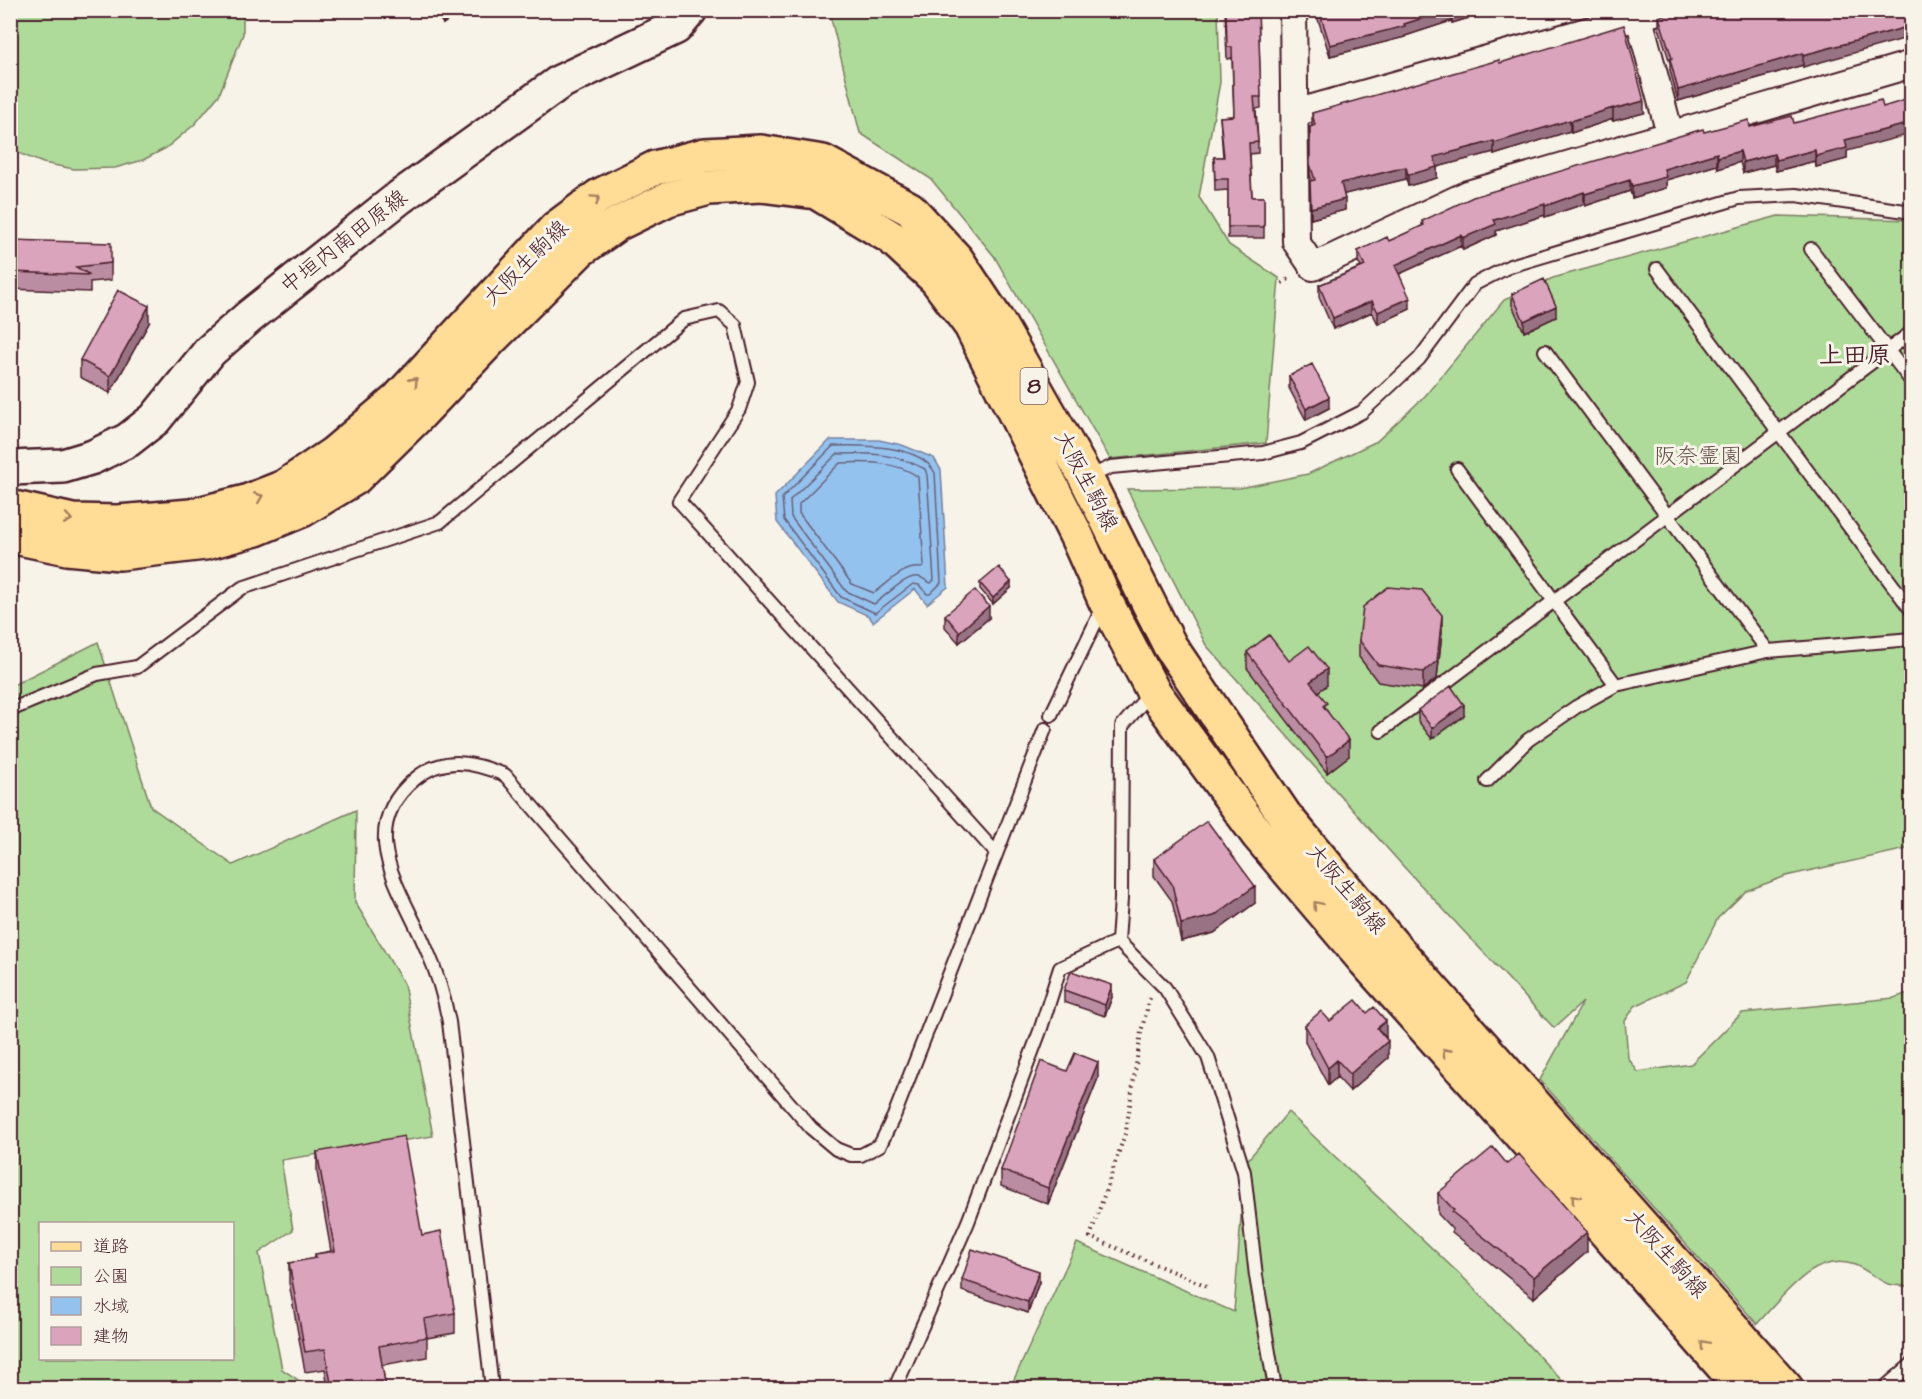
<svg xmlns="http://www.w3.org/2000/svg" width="1922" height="1399" font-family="'Architects Daughter','Klee One',sans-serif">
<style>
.green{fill:#aedb9a;stroke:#7c7d62;stroke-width:1.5;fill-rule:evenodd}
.water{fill:#94c2ee;stroke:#7681a0;stroke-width:1.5}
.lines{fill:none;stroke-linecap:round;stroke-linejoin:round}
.shore{stroke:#686079;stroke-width:1.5}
.lane-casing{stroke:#4a1f2b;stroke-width:16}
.street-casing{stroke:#4a1f2b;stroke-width:30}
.secondary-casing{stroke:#4a1f2b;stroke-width:38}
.primary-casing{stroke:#4a1f2b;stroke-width:38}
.path{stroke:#4a1f2b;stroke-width:4;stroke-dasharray:1.5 4.5;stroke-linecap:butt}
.lane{stroke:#f7f3e8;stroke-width:12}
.street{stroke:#f7f3e8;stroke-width:26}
.secondary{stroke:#f7f3e8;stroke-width:33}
.primary{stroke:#ffdd96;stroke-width:33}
.wall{fill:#bb8da2;stroke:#4a1f2b;stroke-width:1.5}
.shaded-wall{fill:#987384;stroke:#4a1f2b;stroke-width:1.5}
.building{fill:#d9a4bc;stroke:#4a1f2b;stroke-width:1.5}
.oneway{stroke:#a47e60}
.labels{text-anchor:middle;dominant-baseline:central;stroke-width:6;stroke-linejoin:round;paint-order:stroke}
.shield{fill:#f7f3e8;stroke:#7e5f64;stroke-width:1.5}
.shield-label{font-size:21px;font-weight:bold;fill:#4a1f2b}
.street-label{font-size:22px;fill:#4a1f2b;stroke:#f7f3e8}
.park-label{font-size:22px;fill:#634e47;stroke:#f7f3e8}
.neighbourhood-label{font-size:24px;font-weight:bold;fill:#4a1f2b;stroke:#f7f3e8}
</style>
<rect width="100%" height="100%" fill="#f7f3e8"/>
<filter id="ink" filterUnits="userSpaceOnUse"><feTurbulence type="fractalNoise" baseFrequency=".0167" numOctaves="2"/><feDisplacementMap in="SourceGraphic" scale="12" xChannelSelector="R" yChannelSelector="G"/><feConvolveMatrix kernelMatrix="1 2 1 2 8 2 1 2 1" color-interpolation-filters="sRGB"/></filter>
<g filter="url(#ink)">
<path class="green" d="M 11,10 L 243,11 L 243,34 L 219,95 L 195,124 L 166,148 L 143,160 L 115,168 L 74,169 L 43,163 L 11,150 Z
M 833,11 L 1218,11 L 1220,82 L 1199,197 L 1229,245 L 1279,278 L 1266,443 L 1110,459 L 994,256 L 931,179 L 860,133 L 831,19 Z
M 1778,216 L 1911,220 L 1911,848 L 1786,876 L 1746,891 L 1718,918 L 1686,982 L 1635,1006 L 1625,1021 L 1628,1058 L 1638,1072 L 1691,1064 L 1742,1013 L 1894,998 L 1911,992 L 1911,1286 C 1904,1286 1895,1286 1888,1284 C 1876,1279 1867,1270 1855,1265 C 1814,1250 1782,1298 1757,1324 L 1540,1080 L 1583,1002 L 1554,1028 L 1403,866 L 1206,645 L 1127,489 L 1240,488 L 1308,474 L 1377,441 L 1425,396 L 1504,300 L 1553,278 Z
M 98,642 L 151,807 L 233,865 L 356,810 L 355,902 L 404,984 L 433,1136 L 281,1160 L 293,1230 L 259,1253 L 282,1369 L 310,1388 L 11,1388 L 11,686 ZM 40,1224 L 232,1224 L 232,1358 L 40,1358 Z
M 1288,1112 L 1471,1285 L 1569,1388 L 1010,1388 L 1077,1243 L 1234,1312 L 1245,1163 Z"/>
<path class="water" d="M 830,440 L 879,440 L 902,445 L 934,458 L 941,470 L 948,587 L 927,604 L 915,589 L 873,622 L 869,616 L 838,602 L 777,522 L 775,496 Z"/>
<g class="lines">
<path class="shore" d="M 833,446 C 861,445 921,444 935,473 L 941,583 L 930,594 L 927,594 L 919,585 L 913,584 L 875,613 L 841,597 L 784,520 L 782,498 Z
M 837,454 C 870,453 895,453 925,469 L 927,475 L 934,580 L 931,583 C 927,582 924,578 919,577 C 906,574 885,597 874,604 L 846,591 L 791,517 L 790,500 Z
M 840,463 C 866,462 897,461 918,477 L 924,566 L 921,568 C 902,566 889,583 874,593 L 852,584 L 799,513 L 799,504 Z"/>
<g class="lane-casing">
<path id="lane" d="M 1811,249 L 1912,382
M 1657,269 L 1912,611
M 1545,351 L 1768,651
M 1457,469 L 1616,685
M 1086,478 L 1111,467 L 1263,453 L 1301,443 L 1362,412 L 1419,359 L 1475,284 L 1510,266 L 1739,198 L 1796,195 L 1912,212
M 1152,691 L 1122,726 L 1121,899 L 1118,941 L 1165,988 L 1208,1057 L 1244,1172 L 1256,1276 L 1275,1388
M 10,710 L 97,674 L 137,667 L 242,588 L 440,522 L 684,319 L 719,311 L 735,325 L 748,382 L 739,409 L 679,501 L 996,853
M 1051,715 L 1104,605
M 1381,731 L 1912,332
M 1487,781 L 1528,740 L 1576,707 L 1616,685 L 1768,651 L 1912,639
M 492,1388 L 449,1022 C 444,996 437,972 426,948 C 402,890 353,831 415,779 C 444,755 473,762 505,775 L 811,1128 L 836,1149 L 851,1155 L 861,1155 L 880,1145 L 894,1116 L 1045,729
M 895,1388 L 968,1222 L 1040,1031 L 1060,968 L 1118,941
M 1884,1388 L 1912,1364"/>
</g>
<g class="street-casing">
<path id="street" d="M 1293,10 L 1296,242 L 1313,267 L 1468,194 L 1912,64
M 1639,18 L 1670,134
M 1295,113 L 1662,10"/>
</g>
<g class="secondary-casing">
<path id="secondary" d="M 10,468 L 63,466 L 93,457 L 128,440 L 155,419 L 210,351 L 249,317 L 400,197 L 560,82 L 676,27 L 690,10"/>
</g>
<g class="primary-casing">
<path id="primary" d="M 10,507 L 73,521 L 118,522 L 191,516 L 246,502 L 284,487 L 333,454 L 398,399 L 556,228 L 599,196 L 655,168 L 705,155 L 761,152 L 823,162 L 910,209 L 957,260 L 996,319 L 1086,478 L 1170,646 L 1285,816 L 1392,944 L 1786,1388
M 10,536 L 67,548 L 120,553 L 205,543 L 256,529 L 302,510 L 355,478 L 418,416 L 493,337 L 580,250 L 617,224 L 668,199 L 709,188 L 761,185 L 816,192 L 892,238 L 936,279 L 971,326 L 1077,537 L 1106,602 L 1153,691 L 1258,835 L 1365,961 L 1513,1126 L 1742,1388"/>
</g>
<path class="path" d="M 1282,283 L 1291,278
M 1150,998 L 1141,1032 L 1126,1131 L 1090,1237 L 1207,1286"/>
<use href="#lane" class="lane"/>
<use href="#street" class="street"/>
<use href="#secondary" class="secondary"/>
<use href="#primary" class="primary"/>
</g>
<path class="wall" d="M 434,10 L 463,10 L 443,24 Z
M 1225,10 L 1258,10 L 1261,108 L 1256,109 L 1258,142 L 1258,153 L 1250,154 L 1252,197 L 1264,197 L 1264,238 L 1228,238 L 1228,190 L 1215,191 L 1214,157 L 1223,157 L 1220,117 L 1234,116 L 1232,58 L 1227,59 Z
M 1315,10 L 1495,10 L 1452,23 L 1451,21 L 1405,36 L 1405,37 L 1330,56 Z
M 1911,10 L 1803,67 L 1803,65 L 1678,101 L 1670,70 L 1670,63 L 1659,28 L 1659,17 Z
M 1500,63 L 1644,113 L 1613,121 L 1613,119 L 1571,133 L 1570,131 L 1494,155 L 1494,152 L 1437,167 L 1437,178 L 1408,186 L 1406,179 L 1344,194 L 1345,210 L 1311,219 L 1310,181 L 1312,181 L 1310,175 L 1310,127 L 1312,126 L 1312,113 Z
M 1794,123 L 1847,151 L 1847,159 L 1816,167 L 1815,161 L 1776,171 L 1774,165 L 1743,173 L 1740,162 L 1718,169 L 1717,165 L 1666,180 L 1666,188 L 1632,198 L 1630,191 L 1585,206 L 1584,204 L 1545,217 L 1545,215 L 1496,231 L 1496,235 L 1463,250 L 1461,246 L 1399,274 L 1410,309 L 1378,324 L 1372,312 L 1333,329 L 1319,297 L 1319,285 L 1361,267 L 1358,262 L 1358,251 L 1389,241 L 1422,226 L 1422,221 L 1704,132 Z
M 10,240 L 111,260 L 111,280 L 90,282 L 90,292 L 10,289 Z
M 1512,294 L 1556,317 L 1524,332 L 1512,305 Z
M 149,323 L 110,393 L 80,377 L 80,360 Z
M 1289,376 L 1329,408 L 1306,420 L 1289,388 Z
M 980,583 L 1011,588 L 993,604 L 980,589 Z
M 945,615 L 989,618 L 959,643 L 945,627 Z
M 1442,632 L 1437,678 L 1423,689 L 1378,682 L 1359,657 L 1359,640 Z
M 1247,652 L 1289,661 L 1327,685 L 1318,692 L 1349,756 L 1327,773 L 1247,668 Z
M 1418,710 L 1464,716 L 1432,739 L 1418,721 Z
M 1154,859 L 1255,903 L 1214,933 L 1181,941 L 1172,901 L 1154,876 Z
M 1064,990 L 1112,997 L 1105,1016 L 1064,1002 Z
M 1330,1021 L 1386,1037 L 1388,1058 L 1350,1091 L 1337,1077 L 1328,1085 L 1305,1042 L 1305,1025 Z
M 1067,1071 L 1098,1078 L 1048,1204 L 1001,1186 L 1001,1170 Z
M 317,1152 L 422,1235 L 455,1313 L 455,1333 L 427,1338 L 427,1357 L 382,1365 L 386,1389 L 328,1389 L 325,1369 L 305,1372 L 289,1283 L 289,1263 L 315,1259 L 315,1254 L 331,1251 L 317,1172 Z
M 1507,1164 L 1587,1252 L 1534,1298 L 1452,1232 L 1452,1229 L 1438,1214 L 1438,1193 Z
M 962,1280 L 1039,1282 L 1028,1313 L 962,1291 Z"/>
<path class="shaded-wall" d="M 443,10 L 463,10 L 443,24 Z
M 1448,10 L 1451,10 L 1451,21 L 1405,36 L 1405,37 L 1330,56 L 1330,45 L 1404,24 Z
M 1456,10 L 1495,10 L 1452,23 L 1452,12 Z
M 1911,26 L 1911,37 L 1803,67 L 1803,55 Z
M 1803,53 L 1803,65 L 1678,101 L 1678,90 Z
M 1644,101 L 1644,113 L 1613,121 L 1613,109 Z
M 1613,108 L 1613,119 L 1571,133 L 1571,121 Z
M 1570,120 L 1570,131 L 1494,155 L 1494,143 Z
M 1911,123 L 1911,134 L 1847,151 L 1847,159 L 1816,167 L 1816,156 L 1845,140 Z
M 1494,141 L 1494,152 L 1437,167 L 1437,178 L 1408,186 L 1408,175 L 1434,157 Z
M 1815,150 L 1815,161 L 1776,171 L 1776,160 Z
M 1740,151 L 1740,162 L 1718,169 L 1718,157 Z
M 1717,153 L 1717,165 L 1666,180 L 1666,188 L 1632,198 L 1632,186 L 1664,169 Z
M 1774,154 L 1774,165 L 1743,173 L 1743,162 Z
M 1406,167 L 1406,179 L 1341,195 L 1341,183 Z
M 1630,180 L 1630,191 L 1585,206 L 1585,194 Z
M 1584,192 L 1584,204 L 1545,217 L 1545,206 Z
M 1345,199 L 1345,210 L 1311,219 L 1311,208 Z
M 1545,204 L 1545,215 L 1496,231 L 1496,235 L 1463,250 L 1463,238 L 1494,220 Z
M 1461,235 L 1461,246 L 1395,276 L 1395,265 Z
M 1410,298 L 1410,309 L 1378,324 L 1378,312 Z
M 1372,301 L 1372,312 L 1333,329 L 1333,318 Z
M 149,306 L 149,323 L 110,393 L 110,376 Z
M 1556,306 L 1556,317 L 1524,332 L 1524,321 Z
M 1329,397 L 1329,408 L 1306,420 L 1306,409 Z
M 1011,582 L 1011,588 L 993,604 L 993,598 Z
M 989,606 L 989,618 L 959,643 L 959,632 Z
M 1442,615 L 1442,632 L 1437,678 L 1423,689 L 1423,672 Z
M 1327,669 L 1327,685 L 1310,698 L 1310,682 Z
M 1464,705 L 1464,716 L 1432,739 L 1432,728 Z
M 1349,740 L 1349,756 L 1327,773 L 1327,757 Z
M 1255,886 L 1255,903 L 1214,933 L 1181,941 L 1181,924 Z
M 1112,985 L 1112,997 L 1105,1016 L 1105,1005 Z
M 1386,1021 L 1386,1038 L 1377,1028 Z
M 1388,1041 L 1388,1058 L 1350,1091 L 1350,1074 Z
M 1337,1060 L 1337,1077 L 1328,1085 L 1328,1068 Z
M 1098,1062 L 1098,1078 L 1048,1204 L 1048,1188 Z
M 1587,1232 L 1587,1252 L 1534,1298 L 1534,1277 Z
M 1039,1271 L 1039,1282 L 1028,1313 L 1028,1302 Z"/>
<path class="building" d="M 1226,10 L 1258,10 L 1261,97 L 1254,97 L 1258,142 L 1249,143 L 1252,197 L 1264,197 L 1264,227 L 1228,227 L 1228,179 L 1215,179 L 1214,157 L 1224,157 L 1220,117 L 1234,116 L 1232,47 L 1227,47 Z
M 1319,10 L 1448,10 L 1404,24 L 1405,26 L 1330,45 Z
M 1677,10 L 1911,10 L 1911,26 L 1803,55 L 1803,53 L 1678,90 L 1670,59 L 1672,58 L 1659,17 Z
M 1624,25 L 1644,101 L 1613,109 L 1613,108 L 1571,121 L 1570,120 L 1494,143 L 1494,141 L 1434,157 L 1437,167 L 1408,175 L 1406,167 L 1341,183 L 1345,199 L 1311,208 L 1310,181 L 1315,180 L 1310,164 L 1310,127 L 1315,125 L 1312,113 L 1499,60 L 1500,63 Z
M 1911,98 L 1911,123 L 1845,140 L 1847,148 L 1816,156 L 1815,150 L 1776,160 L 1774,154 L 1743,162 L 1740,151 L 1718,157 L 1717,153 L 1664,169 L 1666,177 L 1632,186 L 1630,180 L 1585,194 L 1584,192 L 1545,206 L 1545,204 L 1494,220 L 1496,224 L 1463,238 L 1461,235 L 1395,265 L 1410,298 L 1378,312 L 1372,301 L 1333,318 L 1319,285 L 1365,266 L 1358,251 L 1387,237 L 1389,241 L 1424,225 L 1422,221 L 1473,197 L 1703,129 L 1704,132 L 1749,120 L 1750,127 L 1792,116 L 1794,123 L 1881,100 L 1883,107 Z
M 10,240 L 111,243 L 111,263 L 76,267 L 90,275 L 10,272 Z
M 1544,279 L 1556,306 L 1524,321 L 1512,294 Z
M 118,290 L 149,306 L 110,376 L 80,360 Z
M 1312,364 L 1329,397 L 1306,409 L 1289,376 Z
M 999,567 L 1011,582 L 993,598 L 980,583 Z
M 1388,587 L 1422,590 L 1442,615 L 1437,661 L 1423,672 L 1378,665 L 1359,640 L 1363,607 Z
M 975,590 L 989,606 L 959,632 L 945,615 Z
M 1269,635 L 1289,661 L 1309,646 L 1327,669 L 1310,682 L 1327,703 L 1323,706 L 1349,740 L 1327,757 L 1247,652 Z
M 1451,686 L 1464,705 L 1432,728 L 1418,710 Z
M 1207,821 L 1255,886 L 1214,916 L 1181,924 L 1172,884 L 1154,859 Z
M 1071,971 L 1112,985 L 1105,1005 L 1064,990 Z
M 1356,1000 L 1367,1013 L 1374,1007 L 1386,1021 L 1377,1028 L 1388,1041 L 1350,1074 L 1337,1060 L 1328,1068 L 1305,1025 L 1321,1011 L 1330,1021 Z
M 1075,1053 L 1098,1062 L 1048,1188 L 1001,1170 L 1041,1061 L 1067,1071 Z
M 404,1136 L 422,1235 L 441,1231 L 455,1313 L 424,1319 L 427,1337 L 379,1346 L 386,1389 L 332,1389 L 325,1349 L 305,1352 L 289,1263 L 316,1258 L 315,1254 L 335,1251 L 317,1152 Z
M 1493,1147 L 1507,1164 L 1519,1154 L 1587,1232 L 1534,1277 L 1452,1212 L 1454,1210 L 1438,1193 Z
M 972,1249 L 1039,1271 L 1028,1302 L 962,1280 Z"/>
<defs><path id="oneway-chevron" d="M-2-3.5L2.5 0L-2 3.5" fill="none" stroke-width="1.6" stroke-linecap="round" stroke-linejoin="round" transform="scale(1.5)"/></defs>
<g class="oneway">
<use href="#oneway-chevron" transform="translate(596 199) rotate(-34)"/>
<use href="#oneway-chevron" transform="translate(414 381) rotate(-48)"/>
<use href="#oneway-chevron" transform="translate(259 497) rotate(-22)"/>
<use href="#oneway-chevron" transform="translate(68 519) rotate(10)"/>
<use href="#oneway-chevron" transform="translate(1317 905) rotate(-130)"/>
<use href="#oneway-chevron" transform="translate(1446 1052) rotate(-132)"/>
<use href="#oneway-chevron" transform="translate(1575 1198) rotate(-131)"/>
<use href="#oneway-chevron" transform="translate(1704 1344) rotate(-131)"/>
</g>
</g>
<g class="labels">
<rect class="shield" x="1020.5" y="368" width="27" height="36" rx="4.5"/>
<g class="shield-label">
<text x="1034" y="386">8</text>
</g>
<g class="street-label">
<text transform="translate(344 242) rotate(-38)">中垣内南田原線</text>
<text transform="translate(526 263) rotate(-45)">大阪生駒線</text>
<text transform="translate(1086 481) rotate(62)">大阪生駒線</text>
<text transform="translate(1346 889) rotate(50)">大阪生駒線</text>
<text transform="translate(1666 1254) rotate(48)">大阪生駒線</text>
</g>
<g class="park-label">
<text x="1698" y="456">阪奈霊園</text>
</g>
<g class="neighbourhood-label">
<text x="1855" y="356">上田原</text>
</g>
</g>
<rect width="1922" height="1399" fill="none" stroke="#f7f3e8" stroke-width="36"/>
<rect x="18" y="18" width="1886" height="1363" fill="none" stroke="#4a1f2b" stroke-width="2" filter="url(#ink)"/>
<rect x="39" y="1222" width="195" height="138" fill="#f7f3e8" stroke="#b29e9c" stroke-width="1.5"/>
<rect x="51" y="1242" width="30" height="9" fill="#ffdd96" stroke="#b29e9c" stroke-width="1.5"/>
<text x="93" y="1252" font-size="18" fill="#4a1f2b">道路</text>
<rect x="51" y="1267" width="30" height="18" fill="#aedb9a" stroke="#b29e9c" stroke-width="1.5"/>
<text x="93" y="1282" font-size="18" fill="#4a1f2b">公園</text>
<rect x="51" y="1297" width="30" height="18" fill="#94c2ee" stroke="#b29e9c" stroke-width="1.5"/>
<text x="93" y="1312" font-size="18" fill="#4a1f2b">水域</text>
<rect x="51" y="1327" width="30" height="18" fill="#d9a4bc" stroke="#b29e9c" stroke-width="1.5"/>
<text x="93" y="1342" font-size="18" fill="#4a1f2b">建物</text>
</svg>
